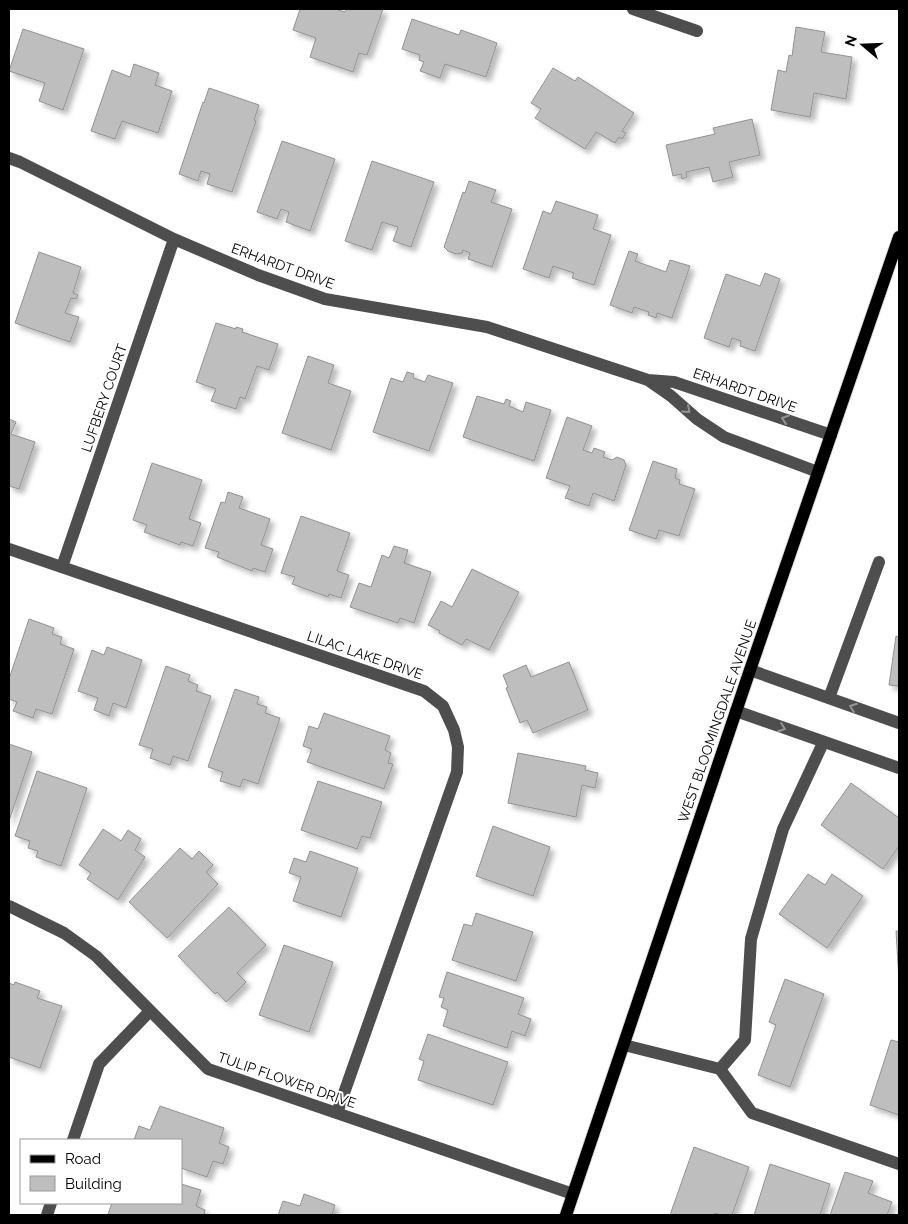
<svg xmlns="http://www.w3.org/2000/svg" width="908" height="1224" font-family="Raleway,sans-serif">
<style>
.building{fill:#bebebe;stroke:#929292;filter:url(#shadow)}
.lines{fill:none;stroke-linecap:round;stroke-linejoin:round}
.major-casing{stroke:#dbdbdb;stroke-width:14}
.minor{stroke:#4e4e4e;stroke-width:12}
.major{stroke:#000;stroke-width:12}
.oneway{stroke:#959595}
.labels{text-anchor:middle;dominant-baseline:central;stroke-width:4;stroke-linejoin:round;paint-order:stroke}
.street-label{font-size:14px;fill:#000;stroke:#fff}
</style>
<defs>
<filter id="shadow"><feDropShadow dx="4.5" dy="4.5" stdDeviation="2.5" flood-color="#0004"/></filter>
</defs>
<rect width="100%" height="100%" fill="#fff"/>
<path class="building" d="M 300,9 L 335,9 L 345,12 L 347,9 L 383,9 L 367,55 L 359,53 L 353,72 L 310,57 L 316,38 L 293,30 Z
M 412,19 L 459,35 L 461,30 L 497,43 L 486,77 L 445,64 L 440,78 L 420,71 L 424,62 L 419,60 L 420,55 L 402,49 Z
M 796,27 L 825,32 L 821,52 L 852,57 L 846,99 L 814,93 L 810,117 L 771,110 L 778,70 L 786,72 L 789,55 L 792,56 Z
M 23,29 L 84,49 L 63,110 L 39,101 L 45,83 L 9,71 Z
M 134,64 L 159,73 L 155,85 L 172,91 L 158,133 L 122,121 L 115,139 L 91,131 L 112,70 L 130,77 Z
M 553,68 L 575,81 L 578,77 L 634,113 L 622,131 L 626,133 L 622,139 L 619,137 L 615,143 L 596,132 L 585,149 L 535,118 L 541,109 L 531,103 Z
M 209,88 L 259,105 L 254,120 L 256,121 L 232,192 L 207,184 L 210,174 L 201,171 L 198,181 L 179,174 L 203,102 L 204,103 Z
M 752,119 L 760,155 L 729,162 L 733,177 L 713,182 L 709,167 L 686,172 L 687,177 L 682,179 L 681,174 L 673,176 L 666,145 L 715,134 L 713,128 Z
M 282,141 L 335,159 L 310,231 L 286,222 L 289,212 L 281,209 L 277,219 L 257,212 Z
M 372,161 L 434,182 L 411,247 L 393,241 L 398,227 L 382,222 L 372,250 L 345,241 Z
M 469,181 L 496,190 L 491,202 L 512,209 L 492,267 L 468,259 L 470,253 L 463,250 L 462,253 L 456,254 L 448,251 L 444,247 L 463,192 L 465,193 Z
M 556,201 L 598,215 L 593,229 L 611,235 L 594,285 L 572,278 L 574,273 L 553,266 L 549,278 L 523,269 L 543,211 L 551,214 Z
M 629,251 L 638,254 L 635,261 L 666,272 L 670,260 L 690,266 L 672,318 L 657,313 L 656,318 L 648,315 L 649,312 L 634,307 L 632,313 L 610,305 Z
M 39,252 L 81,267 L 73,293 L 78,295 L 76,299 L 71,298 L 65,313 L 79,317 L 70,342 L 15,323 Z
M 765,273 L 780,279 L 755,351 L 740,346 L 741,341 L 732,338 L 729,347 L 704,338 L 726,274 L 760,286 Z
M 216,323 L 236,329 L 236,327 L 243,329 L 242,332 L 278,344 L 269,370 L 257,366 L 245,399 L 240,397 L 236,409 L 211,401 L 216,389 L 196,382 Z
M 308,356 L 334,365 L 328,383 L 351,391 L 331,450 L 282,433 Z
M 407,372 L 414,374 L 413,378 L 425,382 L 428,375 L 453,383 L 429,451 L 373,432 L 391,378 L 403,382 Z
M 477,396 L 504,404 L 506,399 L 511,401 L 509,406 L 523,412 L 526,402 L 551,410 L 534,461 L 463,437 Z
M 567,417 L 592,426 L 583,450 L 592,453 L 594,448 L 605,452 L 603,457 L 612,460 L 617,457 L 624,460 L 626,465 L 614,501 L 593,493 L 589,506 L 565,498 L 570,486 L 546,478 Z
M 9,419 L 16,422 L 11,434 L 35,442 L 19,489 L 9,486 Z
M 653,461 L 677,469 L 675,478 L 680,480 L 679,484 L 695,489 L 679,536 L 659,530 L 656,539 L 629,530 Z
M 152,463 L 202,480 L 189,519 L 201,523 L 193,546 L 181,542 L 180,545 L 144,532 L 147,525 L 133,520 Z
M 228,492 L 243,497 L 239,508 L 270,519 L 261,545 L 273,549 L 265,572 L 253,568 L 252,571 L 217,557 L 219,552 L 205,548 L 221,502 L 225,503 Z
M 301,516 L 350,533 L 337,571 L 349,575 L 341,598 L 329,594 L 328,597 L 292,584 L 295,577 L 281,573 Z
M 394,546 L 408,550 L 404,563 L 431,572 L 414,623 L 400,618 L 398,623 L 350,607 L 359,583 L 371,587 L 382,555 L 389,558 Z
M 472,569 L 519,592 L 489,650 L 466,639 L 462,645 L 439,633 L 440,631 L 428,625 L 441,601 L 452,607 Z
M 29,619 L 54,628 L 52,634 L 62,637 L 60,644 L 74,649 L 52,714 L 36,709 L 33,718 L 13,711 L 17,702 L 9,699 L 9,679 Z
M 896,636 L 899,637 L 899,686 L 889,685 Z
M 107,647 L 142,660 L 126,708 L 113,703 L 109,716 L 94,710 L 98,698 L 78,691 L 92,650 L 104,655 Z
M 569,662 L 588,710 L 533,733 L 527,720 L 520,723 L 506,688 L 508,687 L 503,675 L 526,665 L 531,677 Z
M 166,666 L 190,675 L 188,681 L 198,685 L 196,691 L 211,696 L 188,761 L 173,756 L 170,765 L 150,758 L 153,749 L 139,745 Z
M 235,689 L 259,697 L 257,704 L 267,707 L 265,713 L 280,718 L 258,784 L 243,779 L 240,787 L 220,781 L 223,772 L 208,767 Z
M 324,713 L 390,736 L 385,750 L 391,753 L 388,763 L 393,764 L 384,789 L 307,762 L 312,749 L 303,746 L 309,726 L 318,729 Z
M 9,744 L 32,752 L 9,821 Z
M 518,753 L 586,766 L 585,770 L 598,773 L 595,788 L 582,785 L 576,817 L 508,803 Z
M 37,771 L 87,788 L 61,866 L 36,857 L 38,851 L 28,848 L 30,841 L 15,836 Z
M 318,781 L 382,802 L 370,838 L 362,836 L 357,849 L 301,830 Z
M 851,783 L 899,818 L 899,846 L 883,869 L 821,825 Z
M 493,826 L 550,847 L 533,896 L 476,876 Z
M 103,829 L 121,841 L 128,830 L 141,839 L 135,850 L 145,857 L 118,900 L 87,879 L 91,873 L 79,865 Z
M 180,848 L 192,859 L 199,851 L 213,865 L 206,872 L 218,884 L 167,938 L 129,902 Z
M 310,851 L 358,868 L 341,917 L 293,901 L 301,877 L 289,873 L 294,858 L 306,862 Z
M 808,874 L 825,885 L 832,874 L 863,896 L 827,948 L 779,914 Z
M 229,907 L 266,945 L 237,973 L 246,982 L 226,1002 L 217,992 L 215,994 L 178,956 Z
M 476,913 L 533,932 L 516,981 L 452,960 L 464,924 L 472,926 Z
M 896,931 L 899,931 L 899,980 Z
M 284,945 L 333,962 L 309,1032 L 259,1015 Z
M 447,972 L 524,998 L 518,1014 L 531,1019 L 525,1036 L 512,1031 L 507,1048 L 443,1026 L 448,1010 L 441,1007 L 444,998 L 439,997 Z
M 785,979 L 824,994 L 790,1087 L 758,1075 L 776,1025 L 769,1022 Z
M 15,982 L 40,991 L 37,998 L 62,1006 L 40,1068 L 9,1057 L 9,983 L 14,985 Z
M 428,1034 L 508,1062 L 493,1105 L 418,1080 L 424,1061 L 419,1059 Z
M 891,1040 L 899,1042 L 899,1115 L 870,1105 Z
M 160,1106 L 224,1128 L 219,1143 L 229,1147 L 223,1164 L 213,1161 L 207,1177 L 181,1168 L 181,1140 L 134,1140 L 139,1126 L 150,1130 Z
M 694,1147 L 749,1167 L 732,1215 L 720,1215 L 715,1213 L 714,1215 L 670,1215 Z
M 770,1164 L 830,1184 L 820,1215 L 754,1215 Z
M 845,1172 L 873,1181 L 868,1193 L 892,1202 L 887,1215 L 830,1215 Z
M 181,1184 L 201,1190 L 196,1206 L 205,1210 L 204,1215 L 112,1215 L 108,1214 L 112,1203 L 181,1203 Z
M 304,1194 L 335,1205 L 332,1215 L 278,1215 L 283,1201 L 300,1206 Z"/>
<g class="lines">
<g class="major-casing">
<path id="major" d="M 566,1215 L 750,670 L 899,237"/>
</g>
<path class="minor" d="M 633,9 L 697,31
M 9,158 L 20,162 L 174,239 L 258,275 L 325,299 L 487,327 L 648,380 L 674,382 L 831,435
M 648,380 L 671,396 L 697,419 L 724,437 L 818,472
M 9,549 L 424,691 L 443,706 L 454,730 L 458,747 L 457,772 L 337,1113
M 62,567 L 174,239
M 750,670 L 899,723
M 829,698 L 879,562
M 736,711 L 899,768
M 9,906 L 64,933 L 96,956 L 208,1069 L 573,1194
M 624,1045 L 720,1069 L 752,1113 L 899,1164
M 720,1069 L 745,1040 L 751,939 L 783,829 L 823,743
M 73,1140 L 99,1064 L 150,1011
M 47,1215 L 51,1203"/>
<use href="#major" class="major"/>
</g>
<defs><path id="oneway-chevron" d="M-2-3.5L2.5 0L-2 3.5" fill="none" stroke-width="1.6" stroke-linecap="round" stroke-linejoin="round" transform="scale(1.25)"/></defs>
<g class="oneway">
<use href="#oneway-chevron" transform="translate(687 410) rotate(42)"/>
<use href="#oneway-chevron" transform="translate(785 419) rotate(-161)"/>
<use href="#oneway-chevron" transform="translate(853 707) rotate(-160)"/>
<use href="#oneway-chevron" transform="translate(782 728) rotate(20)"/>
</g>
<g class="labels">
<g class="street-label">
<text transform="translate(283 266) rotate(20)">ERHARDT DRIVE</text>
<text transform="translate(745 390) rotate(19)">ERHARDT DRIVE</text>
<text transform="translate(104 398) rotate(-71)">LUFBERY COURT</text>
<text transform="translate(365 655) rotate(19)">LILAC LAKE DRIVE</text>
<text transform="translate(717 721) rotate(-71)">WEST BLOOMINGDALE AVENUE</text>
<text transform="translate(287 1080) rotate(19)">TULIP FLOWER DRIVE</text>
</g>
</g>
<rect width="908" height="1224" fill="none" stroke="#000000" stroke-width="20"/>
<rect x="20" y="1139" width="162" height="65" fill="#ffffff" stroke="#999999"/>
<rect x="30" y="1155" width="25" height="8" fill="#000000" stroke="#999999"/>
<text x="65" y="1164" font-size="15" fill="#000000">Road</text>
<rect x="30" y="1176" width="25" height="15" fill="#bebebe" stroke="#999999"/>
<text x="65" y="1189" font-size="15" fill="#000000">Building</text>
<g transform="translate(863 45) rotate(289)" stroke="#ffffff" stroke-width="4" paint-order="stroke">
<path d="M0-4L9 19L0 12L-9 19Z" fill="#000000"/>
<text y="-8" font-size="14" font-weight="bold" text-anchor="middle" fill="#000000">N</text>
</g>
</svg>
